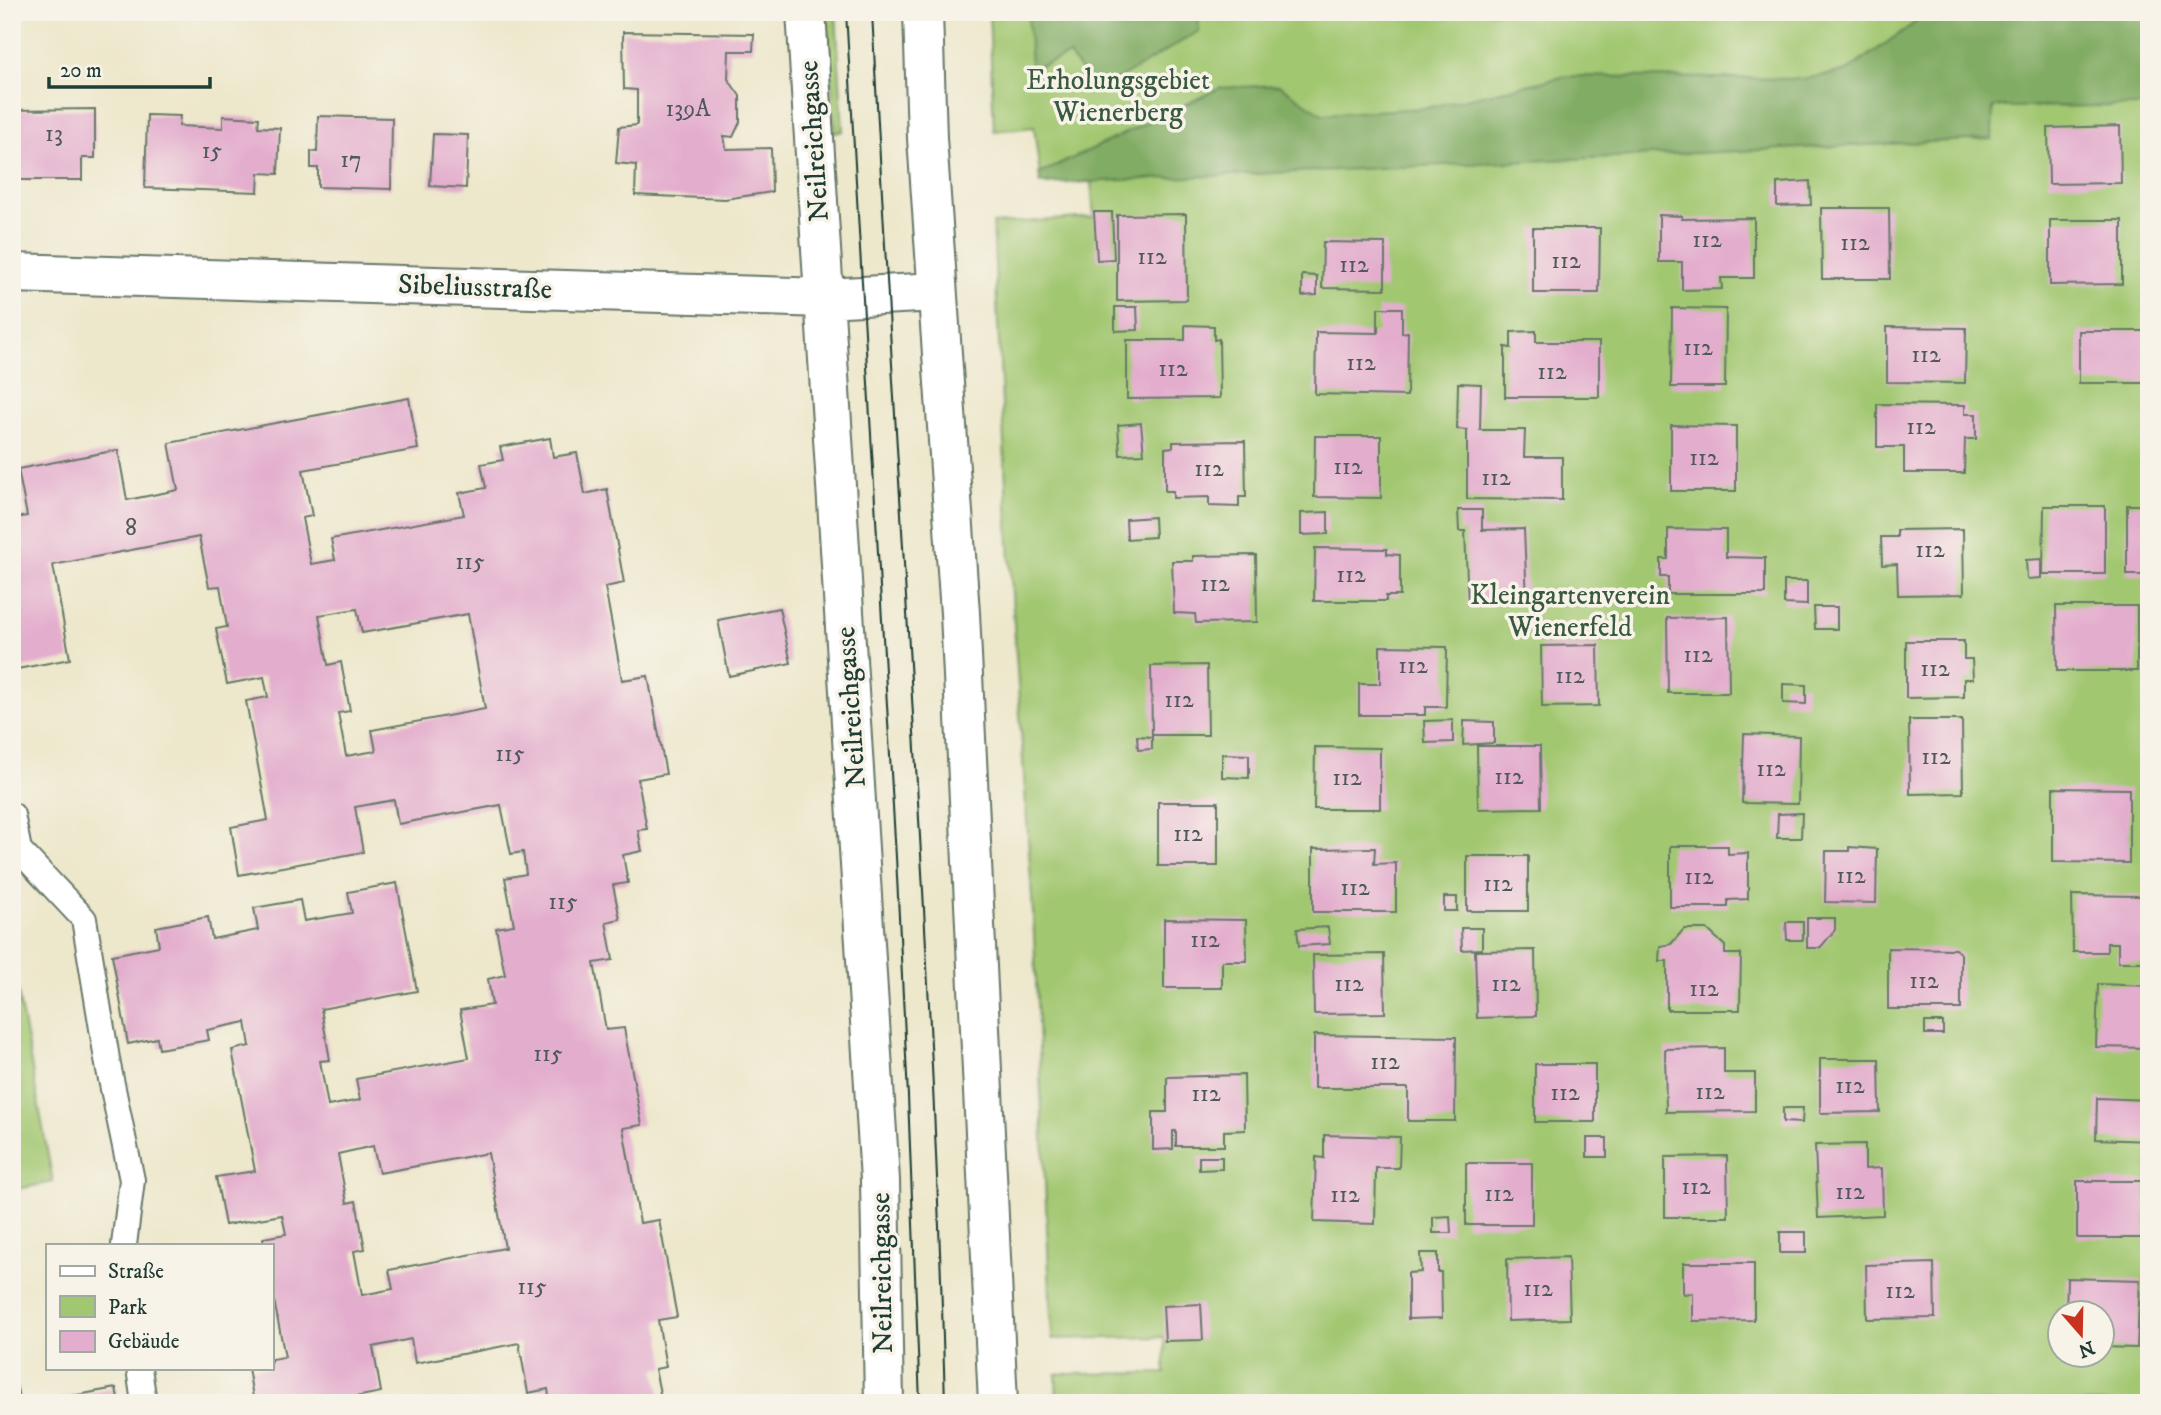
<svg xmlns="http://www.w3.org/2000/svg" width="2161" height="1415" font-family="'IM FELL DW Pica',serif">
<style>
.green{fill:#a2c771;stroke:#608252;stroke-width:2;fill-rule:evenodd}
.forest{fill:#81ac63;stroke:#50744c;stroke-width:2}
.building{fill:#e3adcd;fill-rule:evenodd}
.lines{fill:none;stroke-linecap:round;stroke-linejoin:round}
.lane-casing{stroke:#677869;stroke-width:28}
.street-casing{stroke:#677869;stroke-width:42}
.lane{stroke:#fff;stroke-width:24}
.street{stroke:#fff;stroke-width:38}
.tram{stroke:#1f3d34;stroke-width:2}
.labels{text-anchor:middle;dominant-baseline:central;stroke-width:7;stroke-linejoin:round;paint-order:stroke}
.number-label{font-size:24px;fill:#50595a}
.park-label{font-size:28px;fill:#395940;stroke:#f7f3e8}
.street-label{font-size:28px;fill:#1f3d34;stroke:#f7f3e8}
</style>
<rect width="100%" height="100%" fill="#f7f3e8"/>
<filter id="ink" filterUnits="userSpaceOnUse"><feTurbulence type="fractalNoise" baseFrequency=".0143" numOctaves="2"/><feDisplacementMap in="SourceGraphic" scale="14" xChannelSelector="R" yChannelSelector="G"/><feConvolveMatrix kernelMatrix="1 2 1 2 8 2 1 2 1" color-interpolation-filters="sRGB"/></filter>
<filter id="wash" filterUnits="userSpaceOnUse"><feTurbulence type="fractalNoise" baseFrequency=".00686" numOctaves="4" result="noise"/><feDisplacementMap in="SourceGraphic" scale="28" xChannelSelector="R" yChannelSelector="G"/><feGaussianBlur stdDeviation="1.57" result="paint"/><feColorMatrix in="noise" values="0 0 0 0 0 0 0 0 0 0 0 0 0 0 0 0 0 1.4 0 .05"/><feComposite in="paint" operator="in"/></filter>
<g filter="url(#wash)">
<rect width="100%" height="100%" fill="#ede7cb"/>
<path class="green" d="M 827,12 L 836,12 L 843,131 L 835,133 Z
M 989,12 L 2149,12 L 2149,1403 L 1057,1403 L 1056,1374 L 1165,1373 L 1165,1341 L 1164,1337 L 1052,1339 L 1033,913 L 1010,564 L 993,224 L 1094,217 L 1091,182 L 1041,184 L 1034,127 L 994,131 ZM 2060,1314 L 2102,1314 L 2102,1356 L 2060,1356 Z
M 12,961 L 53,1182 L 12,1190 Z"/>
<path class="forest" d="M 1028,12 L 1198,12 L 1199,31 L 1097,92 L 1069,55 L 1031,69 Z
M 1923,12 L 2149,12 L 2149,106 L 1993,107 L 1992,139 L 1041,184 L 1039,174 L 1220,88 L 1279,85 L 1322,114 L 1426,108 L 1567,76 L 1804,79 L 1847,71 L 1913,24 Z"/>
<g id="blocks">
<path class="building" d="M 623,32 L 754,34 L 753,51 L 729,51 L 728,79 L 740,96 L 740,122 L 733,137 L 724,136 L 726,149 L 771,148 L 772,192 L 725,199 L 635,195 L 636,165 L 616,163 L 619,127 L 637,125 L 637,90 L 624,89 Z
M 95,109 L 95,158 L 82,158 L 82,180 L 12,180 L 12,110 Z
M 147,115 L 180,116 L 179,126 L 223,128 L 223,116 L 259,118 L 258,127 L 280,128 L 278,174 L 259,173 L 258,192 L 145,188 Z
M 318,116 L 392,118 L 391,189 L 318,187 L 318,168 L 311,168 L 311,151 L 317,152 Z
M 2120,126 L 2121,183 L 2049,184 L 2048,128 Z
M 433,134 L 468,135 L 466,188 L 430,186 Z
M 1810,181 L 1811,205 L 1777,206 L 1777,183 Z
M 1821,208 L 1889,208 L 1890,279 L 1822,279 Z
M 1094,212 L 1112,212 L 1114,259 L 1097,260 Z
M 1186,214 L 1187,300 L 1117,301 L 1117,215 Z
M 1659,215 L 1682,216 L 1682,219 L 1754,218 L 1754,278 L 1721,278 L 1722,289 L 1682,290 L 1682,262 L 1659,262 Z
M 2050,220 L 2122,220 L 2122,284 L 2050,285 Z
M 1533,228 L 1600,228 L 1599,293 L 1533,293 Z
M 1323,242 L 1385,243 L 1385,289 L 1322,288 Z
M 1302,275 L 1317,276 L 1317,295 L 1302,296 Z
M 1115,307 L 1137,307 L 1138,330 L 1115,331 Z
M 1378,308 L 1402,308 L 1402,333 L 1408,332 L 1407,396 L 1315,394 L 1316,332 L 1378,333 Z
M 1672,308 L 1726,309 L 1725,387 L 1671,387 Z
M 1185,325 L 1214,326 L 1214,340 L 1219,339 L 1220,398 L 1127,399 L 1127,340 L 1185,340 Z
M 1887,327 L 1966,328 L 1965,383 L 1887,382 Z
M 1536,331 L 1536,342 L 1599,342 L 1599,397 L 1505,397 L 1505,347 L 1511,348 L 1511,332 Z
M 2079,331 L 2149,331 L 2149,383 L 2079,383 Z
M 1458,383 L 1481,384 L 1480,430 L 1525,430 L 1524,457 L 1562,457 L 1562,500 L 1467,499 L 1467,430 L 1457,429 Z
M 409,398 L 418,449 L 303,470 L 312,516 L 302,518 L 311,564 L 335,560 L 331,539 L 464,515 L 459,493 L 486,488 L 481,464 L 503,460 L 500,447 L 550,438 L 553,457 L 577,453 L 585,494 L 607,489 L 624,583 L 605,587 L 622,680 L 648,676 L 666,774 L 638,779 L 647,829 L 638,830 L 642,851 L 623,855 L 628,883 L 613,885 L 620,919 L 606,922 L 613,960 L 594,963 L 606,1030 L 624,1028 L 642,1125 L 623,1128 L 640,1223 L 659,1220 L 677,1317 L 658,1320 L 666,1367 L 655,1369 L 662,1403 L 550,1403 L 548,1389 L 528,1393 L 519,1343 L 415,1363 L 411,1339 L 373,1347 L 381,1392 L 325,1403 L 254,1403 L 248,1368 L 271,1368 L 271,1359 L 285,1357 L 271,1285 L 271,1245 L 264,1245 L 263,1238 L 286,1234 L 282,1215 L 225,1225 L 216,1177 L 255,1171 L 232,1050 L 250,1046 L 246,1022 L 207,1030 L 209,1040 L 159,1049 L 157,1038 L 128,1044 L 112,955 L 159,946 L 156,927 L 208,917 L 212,939 L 258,930 L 254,908 L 300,900 L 304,921 L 352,913 L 348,892 L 397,883 L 417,991 L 321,1009 L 330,1060 L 320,1061 L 328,1106 L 360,1100 L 356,1079 L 469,1058 L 460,1010 L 492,1005 L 488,979 L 505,975 L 496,928 L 514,925 L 505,878 L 526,874 L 523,852 L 511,854 L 501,805 L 398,824 L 394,800 L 355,807 L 363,852 L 239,875 L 231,827 L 268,820 L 246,701 L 268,697 L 264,677 L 227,684 L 216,629 L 227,627 L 220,586 L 209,587 L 199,537 L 53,565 L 70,659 L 12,670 L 12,519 L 27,516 L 18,469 L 118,450 L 127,500 L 178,490 L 169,443 ZM 357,609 L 362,633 L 468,614 L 485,709 L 372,730 L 376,751 L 346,756 L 338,713 L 350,711 L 341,662 L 328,665 L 319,615 ZM 373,1146 L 379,1173 L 488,1153 L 505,1248 L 389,1270 L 393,1289 L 362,1295 L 354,1251 L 365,1249 L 356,1201 L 347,1203 L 338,1154 Z
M 1877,404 L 1965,405 L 1965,414 L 1976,414 L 1976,439 L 1965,439 L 1964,473 L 1904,473 L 1904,447 L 1877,447 Z
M 1141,423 L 1144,454 L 1120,455 L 1118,425 Z
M 1671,425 L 1736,426 L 1736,491 L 1671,491 Z
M 1315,436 L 1381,436 L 1381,498 L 1314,497 Z
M 1245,441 L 1246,497 L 1239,497 L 1239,507 L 1209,506 L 1209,497 L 1173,498 L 1173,491 L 1165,491 L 1165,448 L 1173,447 L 1173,442 Z
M 2127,505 L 2149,505 L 2149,575 L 2127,575 Z
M 2044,506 L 2105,506 L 2105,574 L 2043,574 Z
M 1458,510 L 1482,510 L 1482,530 L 1524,529 L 1527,601 L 1468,604 L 1465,531 L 1459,531 Z
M 1328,512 L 1328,534 L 1301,535 L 1301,513 Z
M 1154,517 L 1155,537 L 1127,539 L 1126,519 Z
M 1668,529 L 1726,530 L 1726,557 L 1765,558 L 1765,594 L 1668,594 L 1668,577 L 1661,577 L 1661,559 L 1668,559 Z
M 1963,529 L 1964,594 L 1898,595 L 1897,564 L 1882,565 L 1881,537 L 1897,537 L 1897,530 Z
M 1315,548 L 1387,549 L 1387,554 L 1400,555 L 1400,596 L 1386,596 L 1386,601 L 1314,601 Z
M 1256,555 L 1257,622 L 1196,623 L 1195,614 L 1174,613 L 1172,561 L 1193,561 L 1193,556 Z
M 2041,559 L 2041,578 L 2027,579 L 2026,560 Z
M 1784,581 L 1807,581 L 1807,605 L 1784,604 Z
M 2056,606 L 2137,606 L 2137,671 L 2057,671 Z
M 1814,607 L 1837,607 L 1837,629 L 1815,629 Z
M 779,608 L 791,663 L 729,676 L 718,620 Z
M 1728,617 L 1729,693 L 1668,693 L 1667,618 Z
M 1906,641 L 1964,641 L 1964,659 L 1972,659 L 1973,679 L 1964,679 L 1964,697 L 1906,698 Z
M 1598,645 L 1599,706 L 1542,707 L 1541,646 Z
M 1380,646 L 1447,647 L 1446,707 L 1425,707 L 1425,715 L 1359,715 L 1359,684 L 1380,684 Z
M 1207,665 L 1208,735 L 1152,735 L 1151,666 Z
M 1783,684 L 1806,685 L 1806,704 L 1783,703 Z
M 1453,720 L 1453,742 L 1425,743 L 1424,721 Z
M 1909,720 L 1962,720 L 1963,793 L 1910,794 Z
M 1464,721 L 1494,722 L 1494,743 L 1463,745 Z
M 1744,734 L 1799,736 L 1798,804 L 1742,803 Z
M 1137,736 L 1152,737 L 1152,749 L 1138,750 Z
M 1477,746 L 1540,746 L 1541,808 L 1478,809 Z
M 1315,747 L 1380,748 L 1380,809 L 1314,809 Z
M 1222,754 L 1249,755 L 1249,778 L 1222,777 Z
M 2053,788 L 2129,789 L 2129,863 L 2053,862 Z
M 1158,802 L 1218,802 L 1218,866 L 1158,866 Z
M 1802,813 L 1801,838 L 1777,838 L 1778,814 Z
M 1670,846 L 1728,846 L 1728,854 L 1748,853 L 1748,899 L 1728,900 L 1728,907 L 1670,907 Z
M 1849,847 L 1877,849 L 1876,903 L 1825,902 L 1826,851 L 1849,851 Z
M 1375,848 L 1374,864 L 1396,863 L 1396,912 L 1313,912 L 1313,849 Z
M 1467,856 L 1528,856 L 1528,911 L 1467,911 Z
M 2072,895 L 2141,896 L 2141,901 L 2149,901 L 2149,939 L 2146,938 L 2146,962 L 2118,962 L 2118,943 L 2107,943 L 2107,952 L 2073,952 Z
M 1444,897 L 1457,897 L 1457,911 L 1444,911 Z
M 1807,918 L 1835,918 L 1835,930 L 1820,948 L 1807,948 Z
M 1164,919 L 1246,920 L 1247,961 L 1222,961 L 1222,988 L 1164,988 Z
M 1786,922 L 1803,922 L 1803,940 L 1787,940 Z
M 1328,927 L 1330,944 L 1299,946 L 1297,929 Z
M 1461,928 L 1482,928 L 1482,949 L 1462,950 Z
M 1684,929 L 1707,929 L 1725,946 L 1725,954 L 1741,954 L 1740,1010 L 1667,1010 L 1667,961 L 1659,961 L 1660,946 L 1671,944 Z
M 1888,948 L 1955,949 L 1961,954 L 1961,1009 L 1888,1009 Z
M 1535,950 L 1536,1016 L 1477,1018 L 1475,951 Z
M 1384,954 L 1385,1013 L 1314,1014 L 1313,955 Z
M 2098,984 L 2149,986 L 2149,1048 L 2096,1047 Z
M 1925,1022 L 1943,1022 L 1943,1034 L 1925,1034 Z
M 1314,1035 L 1456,1037 L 1455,1121 L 1408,1121 L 1408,1088 L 1314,1088 Z
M 1724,1048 L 1724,1073 L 1755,1073 L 1755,1111 L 1666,1112 L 1665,1049 Z
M 1820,1059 L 1879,1059 L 1880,1112 L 1820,1113 Z
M 1535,1064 L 1595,1064 L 1595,1122 L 1535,1122 Z
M 1244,1075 L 1245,1130 L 1224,1131 L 1224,1146 L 1176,1146 L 1176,1131 L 1173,1131 L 1173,1149 L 1153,1150 L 1153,1112 L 1167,1112 L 1167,1077 Z
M 2097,1098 L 2149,1100 L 2149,1141 L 2096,1139 Z
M 1783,1108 L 1803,1108 L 1802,1123 L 1783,1122 Z
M 1324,1135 L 1400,1137 L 1399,1168 L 1376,1168 L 1375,1224 L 1314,1222 L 1316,1157 L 1324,1158 Z
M 1587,1138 L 1607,1138 L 1607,1157 L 1587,1157 Z
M 1865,1144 L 1865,1169 L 1882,1168 L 1883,1215 L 1818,1218 L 1815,1145 Z
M 1727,1156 L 1728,1217 L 1665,1217 L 1665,1157 Z
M 1199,1157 L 1222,1157 L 1222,1169 L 1199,1170 Z
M 1466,1163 L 1532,1163 L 1532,1225 L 1466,1225 Z
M 2077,1181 L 2145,1181 L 2145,1238 L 2077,1238 Z
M 1450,1216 L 1451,1233 L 1433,1233 L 1433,1217 Z
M 1780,1232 L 1806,1232 L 1806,1253 L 1780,1253 Z
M 1420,1253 L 1438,1253 L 1438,1272 L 1441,1272 L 1442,1318 L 1408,1319 L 1408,1273 L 1421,1272 Z
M 1568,1257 L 1570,1319 L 1508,1321 L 1507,1259 Z
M 1683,1263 L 1754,1263 L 1754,1320 L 1693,1321 L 1693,1293 L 1683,1294 Z
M 1934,1263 L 1935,1318 L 1867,1319 L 1866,1265 Z
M 2067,1278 L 2140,1280 L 2137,1348 L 2102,1347 L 2102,1313 L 2066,1313 Z
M 1201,1304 L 1203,1340 L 1165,1341 L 1163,1306 Z
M 15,1378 L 20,1403 L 12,1403 L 12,1379 Z
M 116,1388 L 119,1403 L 44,1403 L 44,1401 Z"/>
</g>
</g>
<g filter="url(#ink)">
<use href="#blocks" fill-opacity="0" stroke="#677869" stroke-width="2"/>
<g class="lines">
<g class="lane-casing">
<path id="lane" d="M 12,815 L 19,850 L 84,919 L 108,1065 L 132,1180 L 124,1245
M 139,1368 L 144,1403"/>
</g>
<g class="street-casing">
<path id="street" d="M 806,12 L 880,1180 L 884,1403
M 923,12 L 927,138 L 960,613 L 998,1403
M 12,273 L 825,298 L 937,292"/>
</g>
<use href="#lane" class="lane"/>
<use href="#street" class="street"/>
<path class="tram" d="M 846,12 L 896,857 L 908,1096 L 920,1403
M 872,12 C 896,476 932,939 945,1403"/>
</g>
</g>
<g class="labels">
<g class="number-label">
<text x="688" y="109">139A</text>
<text x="54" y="134">13</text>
<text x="212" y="151">15</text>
<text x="351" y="160">17</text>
<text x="1707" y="240">112</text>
<text x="1855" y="243">112</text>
<text x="1152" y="257">112</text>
<text x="1566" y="261">112</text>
<text x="1354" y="265">112</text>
<text x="1698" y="348">112</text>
<text x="1926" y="355">112</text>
<text x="1361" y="363">112</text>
<text x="1173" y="369">112</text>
<text x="1552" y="372">112</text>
<text x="1921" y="427">112</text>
<text x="1704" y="458">112</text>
<text x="1348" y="467">112</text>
<text x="1209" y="469">112</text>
<text x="1496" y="478">112</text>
<text x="131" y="528">8</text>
<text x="1930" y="550">112</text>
<text x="470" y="562">115</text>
<text x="1351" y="575">112</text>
<text x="1215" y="584">112</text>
<text x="1698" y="655">112</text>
<text x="1413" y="666">112</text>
<text x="1935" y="669">112</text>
<text x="1570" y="676">112</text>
<text x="1179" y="700">112</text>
<text x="510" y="754">115</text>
<text x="1936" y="757">112</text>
<text x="1771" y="769">112</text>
<text x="1509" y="777">112</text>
<text x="1347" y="778">112</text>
<text x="1188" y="834">112</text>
<text x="1851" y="876">112</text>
<text x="1699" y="877">112</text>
<text x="1498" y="884">112</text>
<text x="1355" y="888">112</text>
<text x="563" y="902">115</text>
<text x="1205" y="940">112</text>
<text x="1924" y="981">112</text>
<text x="1349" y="984">112</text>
<text x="1506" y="984">112</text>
<text x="1704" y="989">112</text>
<text x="548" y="1054">115</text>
<text x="1385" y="1062">112</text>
<text x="1850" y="1086">112</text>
<text x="1710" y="1092">112</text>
<text x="1565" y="1093">112</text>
<text x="1206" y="1094">112</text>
<text x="1696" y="1187">112</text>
<text x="1850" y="1192">112</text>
<text x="1499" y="1194">112</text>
<text x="1345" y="1195">112</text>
<text x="532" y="1287">115</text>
<text x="1538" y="1289">112</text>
<text x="1900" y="1291">112</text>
</g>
<g class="park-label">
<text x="1118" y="80">Erholungsgebiet<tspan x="1118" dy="32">Wienerberg</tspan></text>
<text x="1570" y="595">Kleingartenverein<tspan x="1570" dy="32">Wienerfeld</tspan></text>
</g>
<g class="street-label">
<text transform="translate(814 141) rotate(-94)">Neilreichgasse</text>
<text transform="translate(475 287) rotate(2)">Sibeliusstraße</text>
<text transform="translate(851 707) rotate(-94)">Neilreichgasse</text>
<text transform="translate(882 1273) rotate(-91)">Neilreichgasse</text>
</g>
</g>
<rect width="2161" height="1415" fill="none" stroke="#f7f3e8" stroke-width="42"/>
<rect x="46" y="1244" width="228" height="126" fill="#f7f3e8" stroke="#a1aaa0" stroke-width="2"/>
<rect x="60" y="1266" width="35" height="10" fill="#ffffff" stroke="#a1aaa0" stroke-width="2"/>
<text x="108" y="1278" font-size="21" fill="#1f3d34">Straße</text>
<rect x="60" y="1296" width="35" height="21" fill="#a2c771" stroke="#a1aaa0" stroke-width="2"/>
<text x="108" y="1314" font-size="21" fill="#1f3d34">Park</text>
<rect x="60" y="1331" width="35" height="21" fill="#e3adcd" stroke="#a1aaa0" stroke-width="2"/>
<text x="108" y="1348" font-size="21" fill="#1f3d34">Gebäude</text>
<g transform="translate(2081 1334) rotate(160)"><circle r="33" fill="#f7f3e8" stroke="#a1aaa0" stroke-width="2"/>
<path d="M0-5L12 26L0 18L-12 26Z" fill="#c8321e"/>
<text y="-10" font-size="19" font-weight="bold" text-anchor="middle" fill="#1f3d34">N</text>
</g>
<path d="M49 77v10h161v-10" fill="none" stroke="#1f3d34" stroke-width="3.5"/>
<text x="60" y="77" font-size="21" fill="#1f3d34" stroke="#f7f3e8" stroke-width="5" paint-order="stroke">20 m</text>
</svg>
